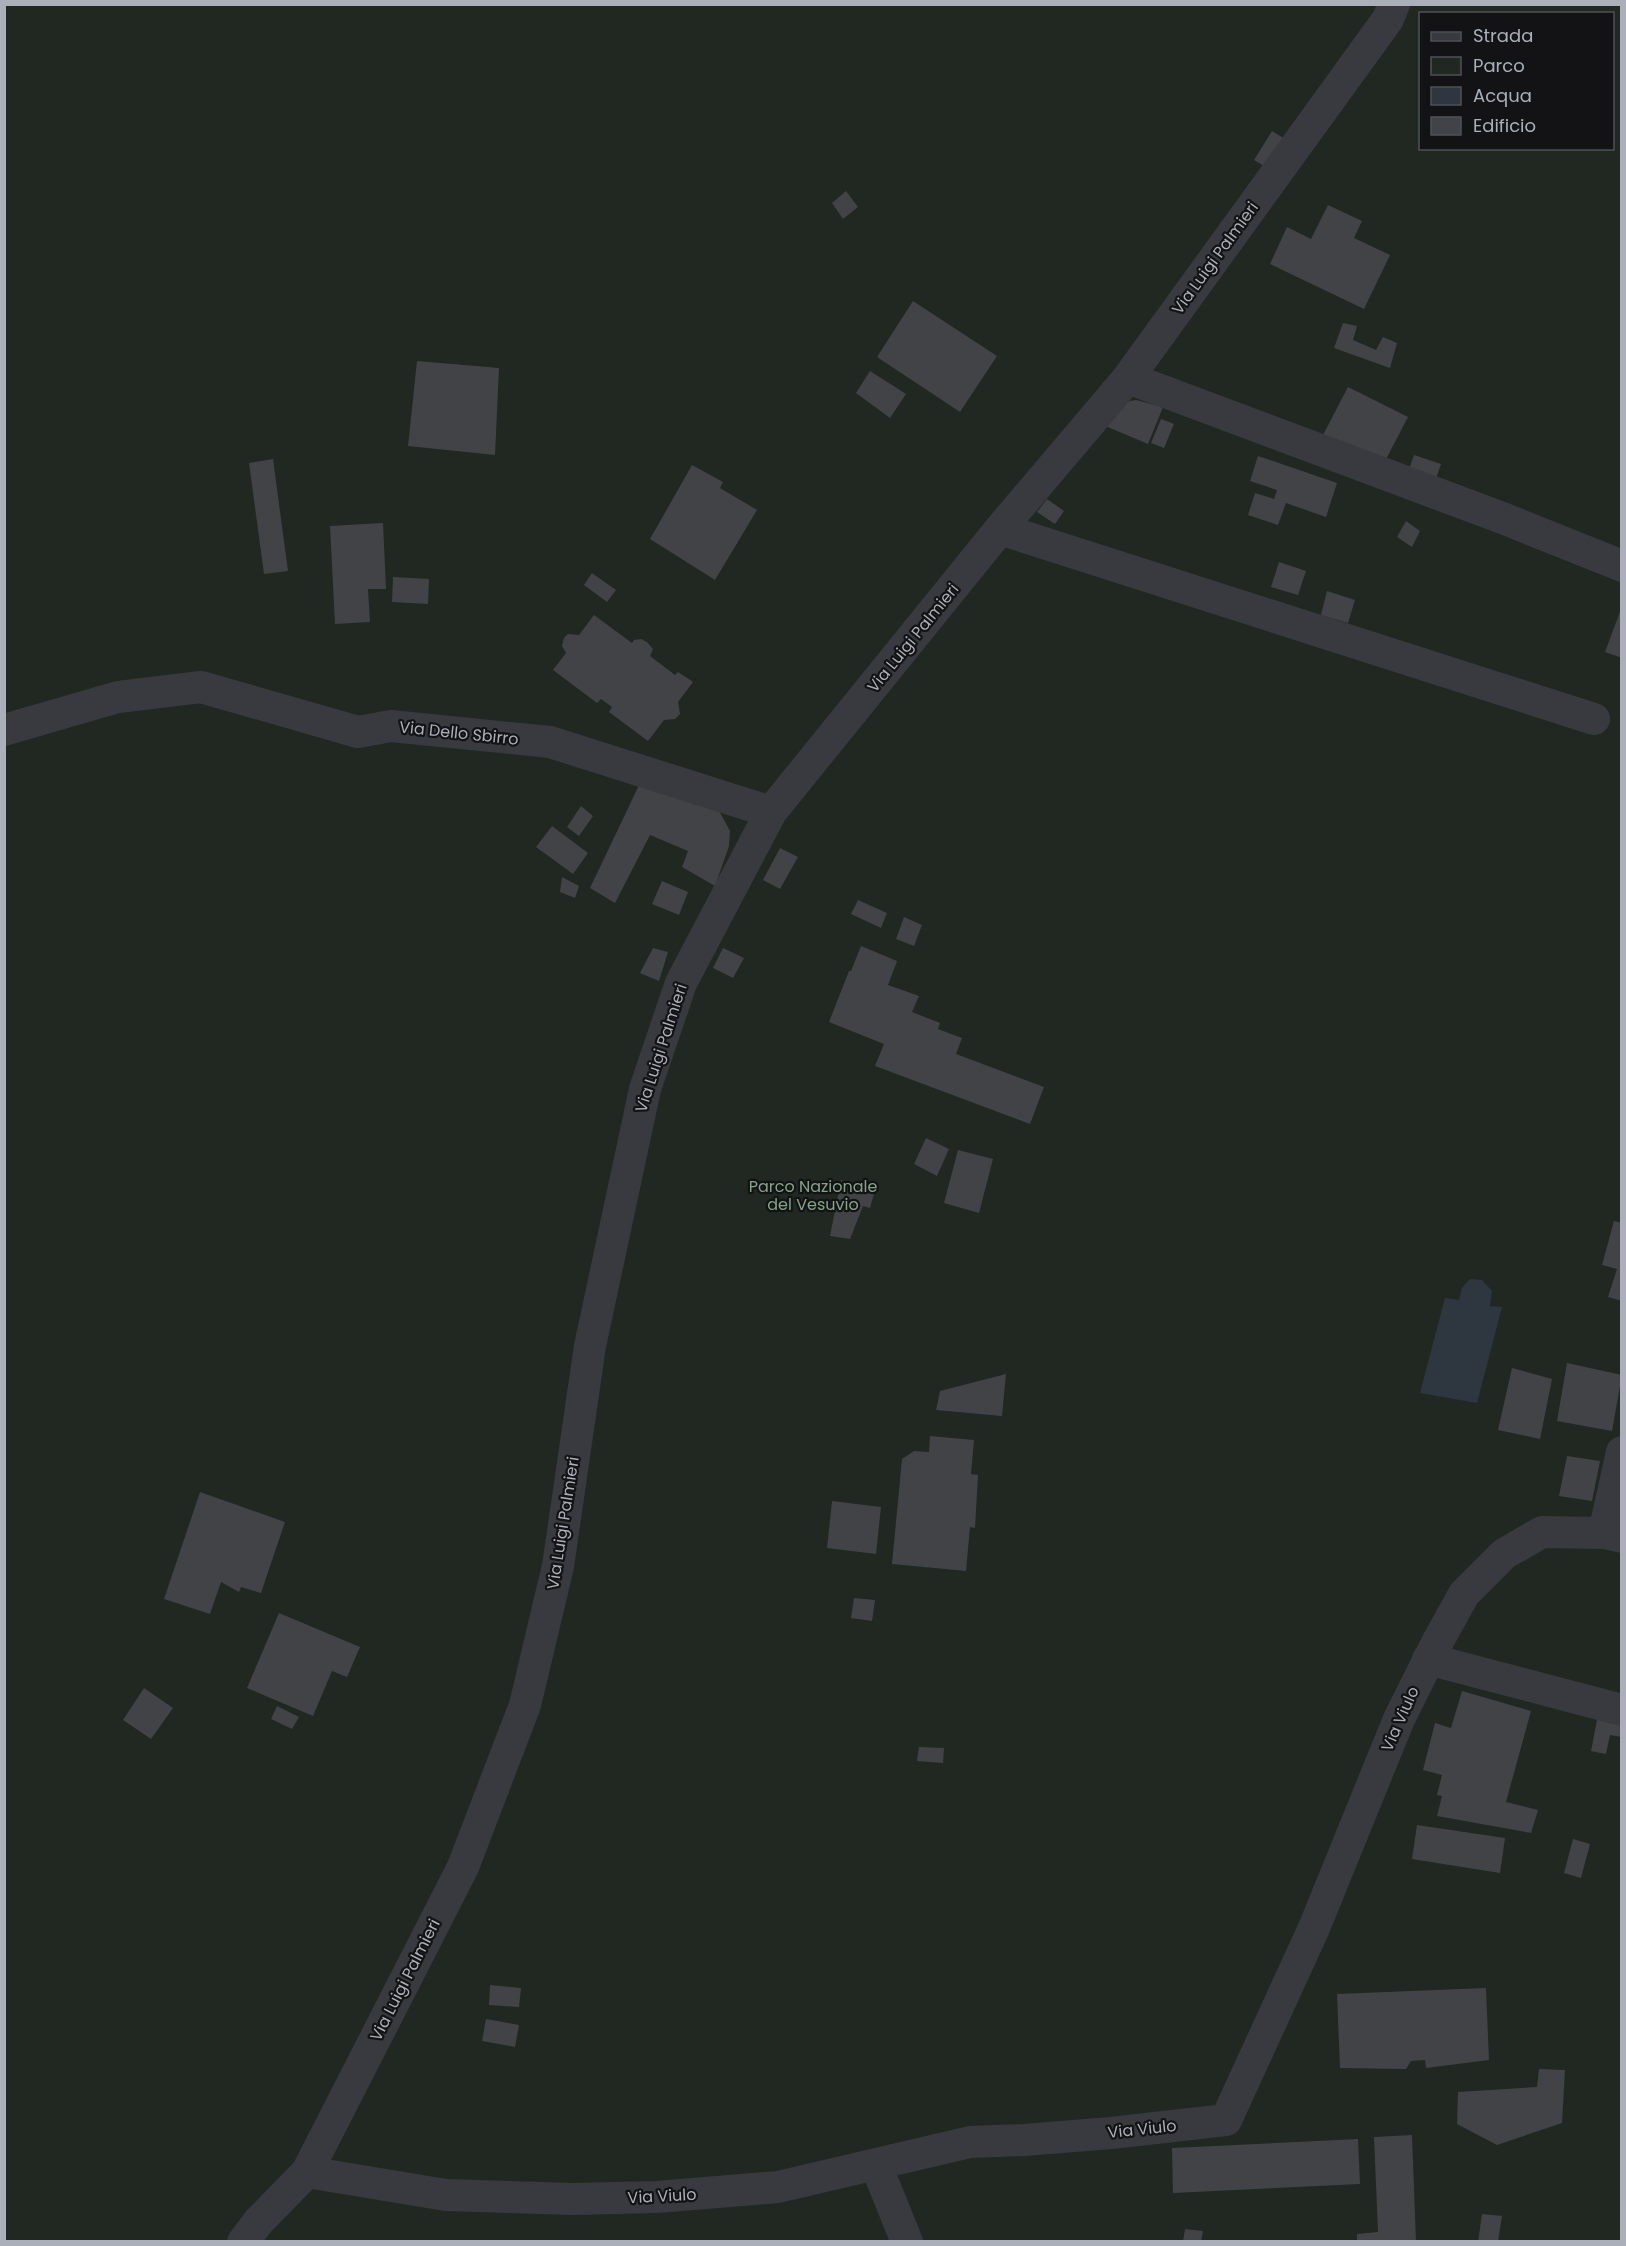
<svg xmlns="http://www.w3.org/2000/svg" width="1626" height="2246" font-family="Poppins,sans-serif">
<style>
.green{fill:#202821;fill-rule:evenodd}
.water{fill:#2e373f}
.building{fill:#424347}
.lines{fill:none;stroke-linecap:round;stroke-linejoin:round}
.minor{stroke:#393a3f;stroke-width:32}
.labels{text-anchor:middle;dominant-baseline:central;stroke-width:4.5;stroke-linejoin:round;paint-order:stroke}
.street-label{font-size:16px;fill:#aaafba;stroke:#131315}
.park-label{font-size:16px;fill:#82a585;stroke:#131315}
</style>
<rect width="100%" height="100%" fill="#18181a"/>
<path class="green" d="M 5,5 L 1621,5 L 1621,2241 L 5,2241 ZM 1420,14 L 1612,14 L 1612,148 L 1420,148 Z"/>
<path class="water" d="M 1470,1279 L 1482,1280 L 1492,1291 L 1490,1306 L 1502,1307 L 1477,1403 L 1420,1393 L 1445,1298 L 1459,1300 L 1462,1288 Z"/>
<path class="building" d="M 1272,131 L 1285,139 L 1266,167 L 1254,160 Z
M 846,191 L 858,207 L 843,219 L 832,203 Z
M 1328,205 L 1362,221 L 1354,238 L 1390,255 L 1364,309 L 1270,264 L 1287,227 L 1311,239 Z
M 913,301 L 997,356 L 960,412 L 877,357 Z
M 1343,323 L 1357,326 L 1353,340 L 1376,350 L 1383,337 L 1397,343 L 1390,368 L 1334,348 Z
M 417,361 L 499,368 L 495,455 L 408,446 Z
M 870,371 L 906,394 L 890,418 L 856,393 Z
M 1348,387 L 1408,417 L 1383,465 L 1323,435 Z
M 1136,400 L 1163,407 L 1148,444 L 1103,425 L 1120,403 Z
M 1161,419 L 1174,424 L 1164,448 L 1151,443 Z
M 1414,455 L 1441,464 L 1433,487 L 1406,478 Z
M 1258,456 L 1337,483 L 1326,517 L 1286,503 L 1278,525 L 1248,515 L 1255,493 L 1274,499 L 1277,490 L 1250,481 Z
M 273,459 L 288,571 L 264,574 L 249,463 Z
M 692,465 L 723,482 L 720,488 L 757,510 L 715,580 L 650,539 Z
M 1047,499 L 1064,511 L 1055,524 L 1037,512 Z
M 1406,521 L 1420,531 L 1412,547 L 1397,537 Z
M 383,523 L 386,589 L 368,589 L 370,622 L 335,624 L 330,526 Z
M 1279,562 L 1306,571 L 1298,595 L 1271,587 Z
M 592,573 L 616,590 L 607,602 L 584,585 Z
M 393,577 L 429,579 L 428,604 L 392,602 Z
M 1327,591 L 1355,600 L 1348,623 L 1321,615 Z
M 1621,609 L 1622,609 L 1622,658 L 1605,652 Z
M 594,615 L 632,643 L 634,640 L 641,639 L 647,642 L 653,649 L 650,656 L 675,675 L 678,672 L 693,682 L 678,702 L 680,714 L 675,719 L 664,720 L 648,741 L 609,712 L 612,707 L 601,699 L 597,703 L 553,670 L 566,653 L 562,646 L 564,638 L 568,634 L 579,635 Z
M 641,781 L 716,805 L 730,831 L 729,846 L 715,886 L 682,867 L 688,851 L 650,835 L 615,903 L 590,888 Z
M 581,806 L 593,816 L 579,836 L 567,827 Z
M 552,826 L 588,853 L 573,874 L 536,847 Z
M 780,848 L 798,857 L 780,889 L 763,880 Z
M 562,877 L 579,886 L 575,898 L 560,892 Z
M 662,881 L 688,892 L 679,915 L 652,904 Z
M 858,900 L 887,913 L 881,928 L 851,914 Z
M 904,917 L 922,925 L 914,946 L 896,939 Z
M 861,946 L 897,961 L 888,985 L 919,996 L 912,1012 L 940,1023 L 938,1029 L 962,1038 L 956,1054 L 1044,1087 L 1030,1124 L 875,1066 L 884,1044 L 829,1022 L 849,971 L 851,971 Z
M 653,948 L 668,952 L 659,981 L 640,973 Z
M 723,948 L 744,958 L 733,978 L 713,968 Z
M 926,1138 L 949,1149 L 937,1176 L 914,1164 Z
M 958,1150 L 993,1159 L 979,1213 L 944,1203 Z
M 841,1180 L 875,1190 L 870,1208 L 863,1206 L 850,1239 L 830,1236 Z
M 1614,1221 L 1622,1223 L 1622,1301 L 1608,1297 L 1617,1269 L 1602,1265 Z
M 1567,1363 L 1622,1375 L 1612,1431 L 1557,1421 Z
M 1512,1368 L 1552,1379 L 1540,1439 L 1498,1430 Z
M 1006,1374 L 1002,1416 L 936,1410 L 940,1391 Z
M 930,1436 L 974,1440 L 971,1474 L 978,1475 L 975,1528 L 970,1527 L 966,1571 L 892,1564 L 902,1459 L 914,1451 L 929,1452 Z
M 1567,1456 L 1600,1461 L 1592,1501 L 1559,1496 Z
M 200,1492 L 285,1522 L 261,1593 L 241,1587 L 239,1592 L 221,1582 L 210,1614 L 164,1599 Z
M 832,1501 L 881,1507 L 876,1554 L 827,1548 Z
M 854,1598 L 875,1600 L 872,1621 L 851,1618 Z
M 279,1613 L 360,1647 L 347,1677 L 332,1671 L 313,1716 L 247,1688 Z
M 144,1688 L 173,1708 L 151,1739 L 123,1720 Z
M 1462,1691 L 1531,1711 L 1506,1802 L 1538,1810 L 1531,1833 L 1437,1816 L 1442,1796 L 1437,1795 L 1442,1775 L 1423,1770 L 1435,1723 L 1451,1728 Z
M 277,1706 L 299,1717 L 292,1729 L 271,1719 Z
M 1598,1715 L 1622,1720 L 1622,1737 L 1610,1735 L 1606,1754 L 1591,1751 Z
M 919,1747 L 944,1748 L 943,1763 L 917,1761 Z
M 1417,1825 L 1505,1838 L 1500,1873 L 1412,1859 Z
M 1573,1839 L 1590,1844 L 1581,1878 L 1564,1873 Z
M 490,1985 L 521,1988 L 519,2007 L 489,2005 Z
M 1486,1988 L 1489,2060 L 1426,2068 L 1425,2060 L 1411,2061 L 1406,2069 L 1340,2068 L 1337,1994 Z
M 486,2019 L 519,2025 L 515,2047 L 482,2041 Z
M 1539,2069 L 1565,2070 L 1562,2123 L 1497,2145 L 1457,2124 L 1458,2092 L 1537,2087 Z
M 1412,2135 L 1416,2242 L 1357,2242 L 1357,2234 L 1378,2232 L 1374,2137 Z
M 1358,2139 L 1360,2184 L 1173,2193 L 1172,2148 Z
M 1482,2214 L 1502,2216 L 1498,2242 L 1478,2242 Z
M 1185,2229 L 1203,2231 L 1201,2242 L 1183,2242 Z"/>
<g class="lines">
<path class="minor" d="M 1128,378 L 1505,519 L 1622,566
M 1000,529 L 1594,719
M 4,730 L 118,697 L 201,687 L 358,732 L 391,726 L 550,742 L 771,812
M 1604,1533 L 1622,1452
M 1428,1659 L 1622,1710
M 876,2165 L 907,2242
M 307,2172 L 446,2195 L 573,2199 L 657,2197 L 778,2187 L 970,2142 L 1024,2140 L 1111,2133 L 1226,2120 L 1314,1928 L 1399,1719 L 1438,1641 L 1464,1594 L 1504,1554 L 1542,1532 L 1604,1533 L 1622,1537
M 243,2242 L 258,2222 L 307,2172 L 463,1867 L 525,1705 L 558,1566 L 590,1346 L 645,1089 L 681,983 L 771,812 L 1000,529 L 1128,378 L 1388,19 L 1394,4"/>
</g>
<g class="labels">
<g class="street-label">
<text transform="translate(1215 258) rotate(-54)">Via Luigi Palmieri</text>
<text transform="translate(913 638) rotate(-51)">Via Luigi Palmieri</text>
<text transform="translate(459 733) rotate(6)">Via Dello Sbirro</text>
<text transform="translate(661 1048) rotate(-72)">Via Luigi Palmieri</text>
<text transform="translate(563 1523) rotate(-81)">Via Luigi Palmieri</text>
<text transform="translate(1400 1719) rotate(-66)">Via Viulo</text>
<text transform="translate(405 1980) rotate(-63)">Via Luigi Palmieri</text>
<text transform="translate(1142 2129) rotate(-6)">Via Viulo</text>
<text transform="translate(662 2196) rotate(-3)">Via Viulo</text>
</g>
<g class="park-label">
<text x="813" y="1186">Parco Nazionale<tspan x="813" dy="18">del Vesuvio</tspan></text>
</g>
</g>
<rect width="1626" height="2246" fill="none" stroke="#aaafba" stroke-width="12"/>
<rect x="1419" y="12" width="195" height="138" fill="#131315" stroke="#4f5157" stroke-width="1.5"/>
<rect x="1431" y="32" width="30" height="9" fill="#393a3f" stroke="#4f5157" stroke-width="1.5"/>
<text x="1473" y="42" font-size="18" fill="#aaafba">Strada</text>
<rect x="1431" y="57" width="30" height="18" fill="#202821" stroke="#4f5157" stroke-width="1.5"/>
<text x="1473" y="72" font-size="18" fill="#aaafba">Parco</text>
<rect x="1431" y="87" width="30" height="18" fill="#2e373f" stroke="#4f5157" stroke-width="1.5"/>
<text x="1473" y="102" font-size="18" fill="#aaafba">Acqua</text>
<rect x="1431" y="117" width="30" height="18" fill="#424347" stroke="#4f5157" stroke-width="1.5"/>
<text x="1473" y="132" font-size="18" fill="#aaafba">Edificio</text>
</svg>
